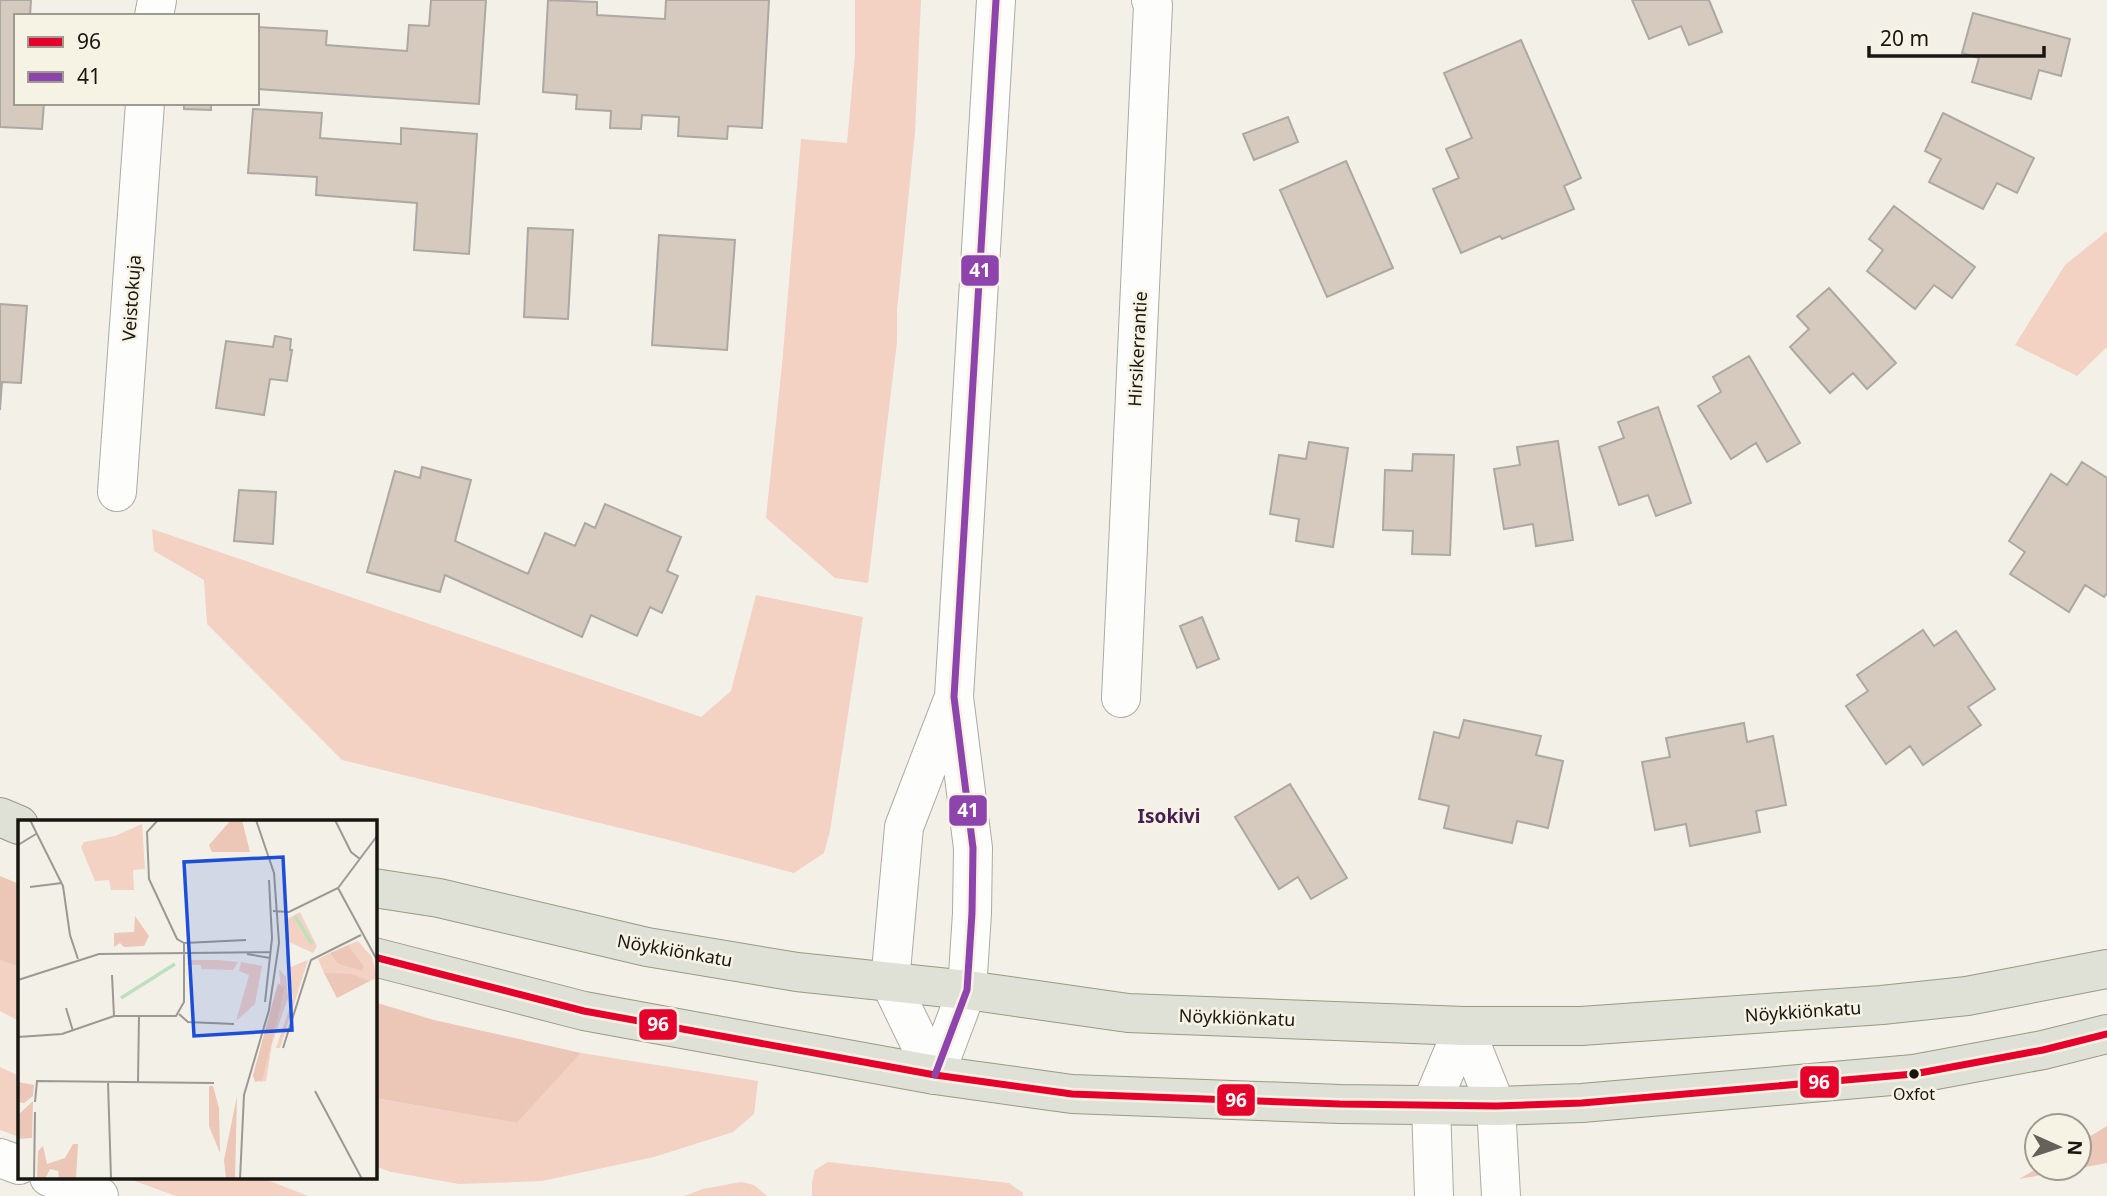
<svg xmlns="http://www.w3.org/2000/svg" width="2107" height="1196" font-family="'Noto Sans',sans-serif">
<style>
.green{fill:#f3d1c3}
.forest{fill:#ecc6b6}
.building{fill:#d5cabd;stroke:#aca8a3;stroke-width:2}
.lines{fill:none;stroke-linecap:round;stroke-linejoin:round}
.minor-casing{stroke:#adaba5;stroke-width:40}
.tertiary-casing{stroke:#adaba5;stroke-width:40}
.secondary-casing{stroke:#adaba5;stroke-width:40}
.primary-casing{stroke:#989986;stroke-width:40}
.minor{stroke:#fdfdfc;stroke-width:38}
.tertiary{stroke:#fdfdfc;stroke-width:38}
.secondary{stroke:#fdfdfc;stroke-width:38}
.primary{stroke:#dfe0d6;stroke-width:38}
.bus-1-casing{stroke:#f7f3e4;stroke-width:12}
.bus-2-casing{stroke:#f7f3e4;stroke-width:12}
.bus-1{stroke:#e4002b;stroke-width:7}
.bus-2{stroke:#8e44ad;stroke-width:7}
.bus-dot{fill:#181611;stroke:#f7f3e4;stroke-width:2.5}
.labels{text-anchor:middle;dominant-baseline:central;stroke-width:5;stroke-linejoin:round;paint-order:stroke}
.bus-label{font-size:16px;fill:#181611;stroke:#f7f3e4}
.street-label{font-size:18px;fill:#181611;stroke:#f7f3e4}
.neighbourhood-label{font-size:19px;font-weight:bold;fill:#461d52;stroke:#f7f3e4}
.inset-river{fill:none;stroke:#bde1bc;stroke-width:3.5}
.inset-road{fill:none;stroke:#9b9992;stroke-width:2}
.view{fill:#1d4ed8;fill-opacity:0.15;stroke:#1d4ed8;stroke-width:3.5}
.inset-edge{fill:none;stroke:#181611;stroke-width:3.5}
.line-badge{stroke:#f7f3e4;stroke-width:2.5}
.badge-label{font-size:19px;text-anchor:middle;font-weight:bold;fill:#fff}
</style>
<rect width="100%" height="100%" fill="#f3f0e8"/>
<path class="green" d="M 855,0 L 921,0 L 915,132 L 897,310 L 897,342 L 868,583 L 835,578 L 766,518 L 782,365 L 801,139 L 847,143 L 855,55 Z
M 2107,231 L 2107,347 L 2077,376 L 2015,345 L 2065,265 Z
M 152,529 L 701,717 L 731,691 L 756,595 L 863,617 L 830,831 L 824,853 L 794,873 L 669,840 L 342,760 L 207,624 L 204,580 L 154,551 Z
M 0,960 L 19,967 L 19,1021 L 0,1011 Z
M 581,1053 L 758,1081 L 754,1114 L 733,1132 L 654,1157 L 542,1181 L 459,1184 L 391,1172 L 375,1166 L 375,1098 L 517,1123 Z
M 0,1067 L 19,1076 L 19,1137 L 0,1130 Z
M 828,1162 L 1009,1183 L 1023,1193 L 1023,1196 L 812,1196 L 812,1182 L 815,1170 Z
M 124,1177 L 260,1177 L 308,1196 L 176,1196 Z
M 741,1182 L 754,1185 L 767,1196 L 684,1196 L 703,1189 Z"/>
<path class="forest" d="M 0,876 L 19,884 L 19,967 L 0,960 Z
M 374,1002 L 434,1020 L 581,1053 L 517,1123 L 375,1098 Z
M 2107,1126 L 2107,1163 L 2019,1179 L 2038,1168 L 2079,1168 L 2079,1143 Z"/>
<path class="building" d="M 0,0 L 31,0 L 30,16 L 16,16 L 16,103 L 44,103 L 42,129 L 0,127 Z
M 431,0 L 486,0 L 479,104 L 257,89 L 257,27 L 327,31 L 326,45 L 407,51 L 409,25 L 429,26 Z
M 548,0 L 597,2 L 597,15 L 665,19 L 666,0 L 769,0 L 762,128 L 728,126 L 727,139 L 678,136 L 679,117 L 642,115 L 641,129 L 610,128 L 611,111 L 576,109 L 577,95 L 543,92 Z
M 1632,0 L 1709,0 L 1722,32 L 1689,45 L 1681,26 L 1649,39 Z
M 1973,13 L 2070,39 L 2061,76 L 2039,70 L 2031,99 L 1972,82 L 1979,58 L 1962,53 Z
M 1521,40 L 1581,178 L 1564,186 L 1574,209 L 1502,239 L 1500,236 L 1461,253 L 1433,189 L 1459,178 L 1446,149 L 1472,138 L 1444,73 Z
M 184,103 L 211,103 L 211,110 L 184,109 Z
M 253,109 L 322,113 L 320,138 L 401,144 L 401,128 L 477,134 L 469,254 L 414,250 L 417,203 L 316,195 L 317,177 L 248,173 Z
M 1943,113 L 2034,158 L 2017,193 L 1997,183 L 1983,209 L 1929,182 L 1941,159 L 1925,151 Z
M 1288,117 L 1298,142 L 1254,160 L 1243,134 Z
M 1346,161 L 1393,268 L 1327,297 L 1280,190 Z
M 1894,206 L 1975,267 L 1952,298 L 1934,285 L 1915,309 L 1867,271 L 1883,250 L 1869,239 Z
M 528,228 L 573,230 L 568,319 L 524,317 Z
M 659,235 L 735,240 L 727,350 L 652,345 Z
M 1829,288 L 1896,363 L 1867,389 L 1853,373 L 1830,393 L 1790,347 L 1809,329 L 1797,316 Z
M 0,304 L 27,306 L 21,383 L 2,382 L 0,410 Z
M 275,336 L 291,339 L 290,350 L 292,350 L 287,381 L 270,379 L 264,415 L 216,408 L 226,341 L 273,347 Z
M 1749,356 L 1800,443 L 1767,462 L 1756,443 L 1731,459 L 1698,406 L 1721,392 L 1713,377 Z
M 1658,407 L 1691,503 L 1656,516 L 1648,495 L 1619,505 L 1599,447 L 1624,438 L 1618,422 Z
M 1558,441 L 1573,540 L 1536,546 L 1533,524 L 1504,529 L 1494,469 L 1520,465 L 1517,447 Z
M 1309,442 L 1348,448 L 1333,547 L 1296,541 L 1299,519 L 1270,514 L 1279,455 L 1306,459 Z
M 1413,454 L 1454,455 L 1450,555 L 1412,554 L 1413,531 L 1383,530 L 1385,470 L 1412,471 Z
M 2082,462 L 2107,478 L 2107,593 L 2104,597 L 2085,585 L 2069,612 L 2010,574 L 2025,552 L 2009,541 L 2051,474 L 2067,485 Z
M 422,467 L 471,480 L 455,541 L 528,574 L 545,533 L 575,546 L 585,523 L 595,528 L 605,504 L 681,537 L 667,571 L 678,576 L 662,613 L 650,607 L 637,636 L 591,615 L 582,637 L 445,575 L 440,592 L 367,572 L 395,471 L 420,478 Z
M 239,490 L 276,492 L 273,544 L 234,541 Z
M 1202,617 L 1219,659 L 1197,668 L 1180,626 Z
M 1923,630 L 1934,646 L 1956,631 L 1995,689 L 1968,707 L 1981,725 L 1923,765 L 1910,746 L 1886,764 L 1846,706 L 1868,691 L 1857,675 Z
M 1464,720 L 1541,736 L 1536,755 L 1563,761 L 1548,828 L 1517,821 L 1512,843 L 1444,828 L 1449,806 L 1419,799 L 1434,732 L 1459,738 Z
M 1744,723 L 1747,742 L 1773,736 L 1786,805 L 1756,811 L 1760,832 L 1690,846 L 1686,824 L 1655,830 L 1642,762 L 1670,757 L 1666,738 Z
M 1290,784 L 1347,878 L 1311,899 L 1298,877 L 1279,889 L 1235,817 Z"/>
<g class="lines">
<g class="minor-casing">
<path id="minor" d="M 154,16 L 157,0
M 117,492 L 145,103
M 1121,698 L 1153,5 L 1151,0
M 1464,1026 L 1496,1106 L 1501,1196
M 0,1158 L 19,1165
M 49,1177 L 99,1196
M 1434,1196 L 1431,1105 L 1464,1026"/>
</g>
<g class="tertiary-casing">
<path id="tertiary" d="M 890,982 L 904,827 L 952,702
M 967,990 L 972,913 L 973,848 L 954,697 L 996,0"/>
</g>
<g class="secondary-casing">
<path id="secondary" d="M 890,982 L 935,1075
M 935,1075 L 967,990"/>
</g>
<g class="primary-casing">
<path id="primary" d="M 0,817 L 19,825
M 374,888 L 439,898 L 647,947 L 797,972 L 967,990 L 1128,1013 L 1464,1026 L 1581,1026 L 1882,1005 L 1967,996 L 2107,969
M 374,957 L 584,1011 L 935,1075 L 1072,1094 L 1340,1104 L 1496,1106 L 1582,1103 L 1914,1074 L 2043,1050 L 2107,1034"/>
</g>
<use href="#minor" class="minor"/>
<use href="#tertiary" class="tertiary"/>
<use href="#secondary" class="secondary"/>
<use href="#primary" class="primary"/>
<g class="bus-1-casing">
<path id="bus-1" d="M 374,957 L 584,1011 L 935,1075 L 1072,1094 L 1340,1104 L 1496,1106 L 1582,1103 L 1914,1074 L 2043,1050 L 2107,1034"/>
</g>
<g class="bus-2-casing">
<path id="bus-2" d="M 935,1075 L 967,990 L 972,913 L 973,848 L 954,697 L 996,0"/>
</g>
<use href="#bus-1" class="bus-1"/>
<use href="#bus-2" class="bus-2"/>
</g>
<circle class="bus-dot" cx="1914" cy="1074" r="6"/>
<g class="labels">
<g class="bus-label">
<text x="1914" y="1094">Oxfot</text>
</g>
<g class="street-label">
<text transform="translate(131 298) rotate(-86)">Veistokuja</text>
<text transform="translate(1137 349) rotate(-87)">Hirsikerrantie</text>
<text transform="translate(675 950) rotate(10)">Nöykkiönkatu</text>
<text transform="translate(1803 1011) rotate(-4)">Nöykkiönkatu</text>
<text transform="translate(1237 1017) rotate(2)">Nöykkiönkatu</text>
</g>
<g class="neighbourhood-label">
<text x="1169" y="816">Isokivi</text>
</g>
</g>
<g transform="translate(18 820)">
<rect width="359" height="359" fill="#f3f0e8"/>
<path d="M 124,4 L 127,49 L 115,50 L 116,70 L 93,70 L 91,60 L 77,61 L 63,27 L 66,22 L 97,16 ZM 282,92 L 299,126 L 295,133 L 269,121 L 269,99 ZM 340,121 L 354,137 L 359,158 L 352,161 L 306,153 L 300,139 L 312,133 L 320,144 L 344,151 L 346,146 L 330,125 ZM 170,140 L 200,140 L 220,142 L 215,150 L 183,149 L 183,145 L 169,145 ZM 290,140 L 262,228 L 258,228 L 275,178 L 270,148 ZM 223,142 L 244,146 L 237,184 L 218,201 L 231,155 L 221,151 ZM 261,149 L 268,157 L 270,178 L 254,224 L 248,261 L 241,262 L 264,181 Z" fill="#f3d1c3"/>
<path d="M 213,0 L 224,0 L 232,32 L 194,32 L 191,25 ZM 117,96 L 131,116 L 126,126 L 106,127 L 102,123 L 96,127 L 96,113 L 116,112 ZM 330,125 L 346,146 L 344,151 L 320,144 L 312,133 ZM 306,153 L 333,154 L 352,161 L 319,178 ZM 260,163 L 266,168 L 264,181 L 244,260 L 237,262 L 235,255 ZM 0,262 L 16,265 L 15,276 L 6,283 L 0,282 ZM 191,266 L 195,266 L 201,288 L 202,333 L 191,306 ZM 219,276 L 217,359 L 208,359 L 206,340 ZM 15,281 L 14,318 L 0,319 L 0,295 ZM 55,324 L 60,324 L 58,359 L 41,359 L 40,351 L 32,349 L 27,359 L 19,359 L 20,331 L 25,326 L 29,344 L 47,338 Z" fill="#ecc6b6"/>
<path class="inset-river" d="M 277,96 L 294,124M 103,178 L 157,144"/>
<path class="inset-road" d="M 12,0 L 45,66 L 52,115 L 60,139M 317,0 L 333,32 L 342,39M 0,25 L 18,14M 12,67 L 44,63M 320,68 L 359,140M 255,91 L 271,92 L 320,68 L 359,16M 166,123 L 228,120M 229,134 L 252,138M 94,155 L 96,196M 0,160 L 81,134 L 253,132M 247,182 L 254,118 L 251,60M 48,188 L 55,211M 161,194 L 170,202 L 216,204M 0,217 L 44,214 L 96,196 L 121,196M 265,228 L 293,140 L 343,115M 90,262 L 93,359M 120,262 L 121,196 L 158,196 L 166,182 L 166,123 L 159,119 L 131,59 L 129,12 L 140,0M 297,271 L 344,359M 17,282 L 19,261 L 196,263M 16,359 L 17,292M 222,359 L 226,275 L 251,190 L 261,123 L 256,53 L 238,0"/>
<path class="view" d="M 265,37 L 274,210 L 176,216 L 166,42 Z"/>
<rect width="359" height="359" class="inset-edge"/>
</g>
<g class="line-badge">
<rect x="960" y="254" width="40" height="33" rx="7" fill="#8e44ad"/>
<rect x="948" y="794" width="40" height="33" rx="7" fill="#8e44ad"/>
<rect x="638" y="1008" width="40" height="33" rx="7" fill="#e4002b"/>
<rect x="1799" y="1065" width="41" height="34" rx="7" fill="#e4002b"/>
<rect x="1216" y="1083" width="40" height="34" rx="7" fill="#e4002b"/>
</g>
<g class="badge-label">
<text x="980" y="277">41</text>
<text x="968" y="817">41</text>
<text x="658" y="1031">96</text>
<text x="1819" y="1089">96</text>
<text x="1236" y="1107">96</text>
</g>
<rect x="14" y="14" width="245" height="91" fill="#f7f3e4" stroke="#9e9b90" stroke-width="2"/>
<rect x="28" y="37" width="35" height="10" fill="#e4002b" stroke="#9e9b90" stroke-width="2"/>
<text x="77" y="49" font-size="21" fill="#181611">96</text>
<rect x="28" y="72" width="35" height="10" fill="#8e44ad" stroke="#9e9b90" stroke-width="2"/>
<text x="77" y="84" font-size="21" fill="#181611">41</text>
<g transform="translate(2058 1147) rotate(93)"><circle r="33" fill="#f7f3e4" stroke="#9e9b90" stroke-width="2"/>
<path d="M0-5L12 26L0 18L-12 26Z" fill="#65625c"/>
<text y="-10" font-size="19" font-weight="bold" text-anchor="middle" fill="#181611">N</text>
</g>
<path d="M1869 46v10h175v-10" fill="none" stroke="#181611" stroke-width="3.5"/>
<text x="1880" y="46" font-size="21" fill="#181611" stroke="#f7f3e4" stroke-width="5" paint-order="stroke">20 m</text>
</svg>
